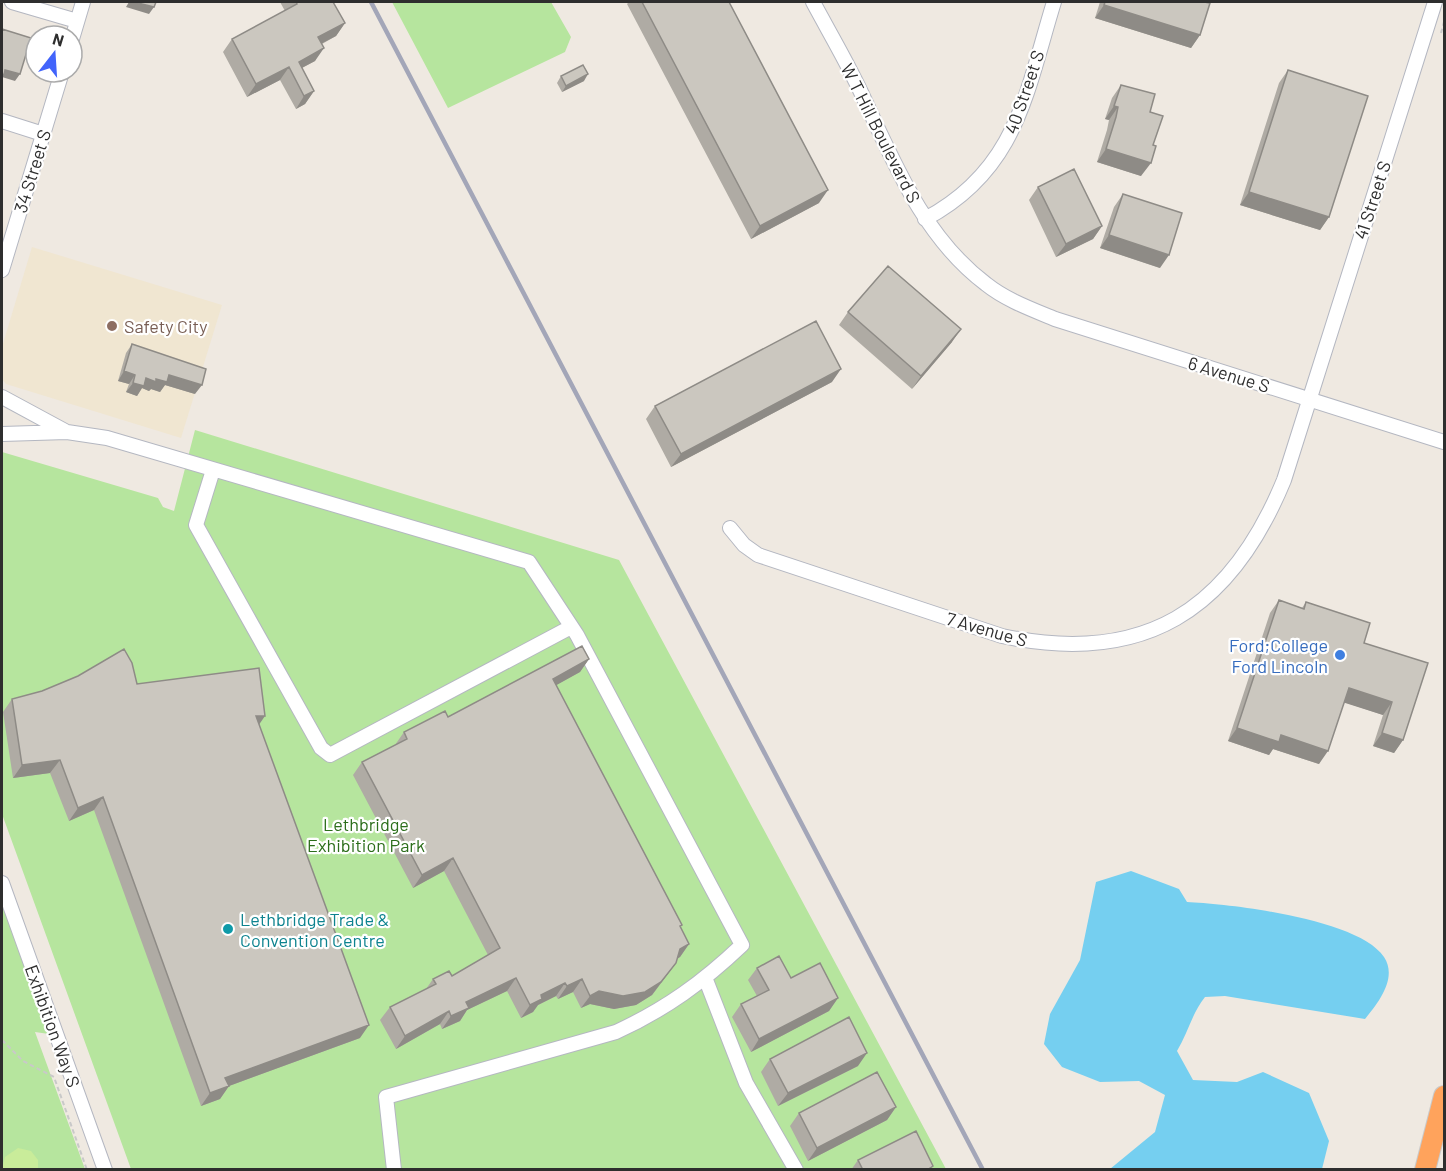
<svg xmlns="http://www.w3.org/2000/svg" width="1446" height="1171" font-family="Barlow,sans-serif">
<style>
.education{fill:#f0e6d1}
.green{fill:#b6e59e}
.pitch{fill:#c9ec9a}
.water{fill:#75cff0}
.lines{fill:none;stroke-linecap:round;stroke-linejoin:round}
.minor-casing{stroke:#b4b7c1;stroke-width:16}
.highway-casing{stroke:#c9c9c9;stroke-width:22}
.path{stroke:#c9c9c9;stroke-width:2;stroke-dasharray:4.5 3;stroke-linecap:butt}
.minor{stroke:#fff;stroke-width:14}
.highway{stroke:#ffa35c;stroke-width:20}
.rail{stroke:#a3a6b8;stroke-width:4.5}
.wall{fill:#afaba4}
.shaded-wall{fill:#8e8b86}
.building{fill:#cbc7bf;stroke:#8e8b86;stroke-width:1.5}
.education-dot{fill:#8d6e63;stroke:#fff;stroke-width:2}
.shop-dot{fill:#3f7fe0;stroke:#fff;stroke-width:2}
.culture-dot{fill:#0f9aa8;stroke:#fff;stroke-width:2}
.labels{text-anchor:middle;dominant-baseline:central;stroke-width:4.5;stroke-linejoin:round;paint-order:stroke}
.street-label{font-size:18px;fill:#2e2e2e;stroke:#fff}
.education-label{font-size:18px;fill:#785e54;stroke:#fff;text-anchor:start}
.shop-label{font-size:18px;fill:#366cbe;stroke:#fff;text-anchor:end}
.park-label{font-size:18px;fill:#2c6e1b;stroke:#fff}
.culture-label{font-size:18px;fill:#0d838f;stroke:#fff;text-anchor:start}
</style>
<rect width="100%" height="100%" fill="#efe9e1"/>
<path class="education" d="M 32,247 L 222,305 L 181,438 L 6,384 L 2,379 L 2,347 Z"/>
<path class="green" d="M 392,2 L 551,2 L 571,37 L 565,52 L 448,108 Z
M 195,430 L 619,560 L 946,1169 L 131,1169 L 2,814 L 2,452 L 158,498 L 163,507 L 174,511 Z
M 2,883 L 56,1035 L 35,1032 L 85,1169 L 2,1169 Z"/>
<path class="pitch" d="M 18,1148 L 31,1151 L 38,1160 L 38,1169 L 2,1169 L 5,1157 Z"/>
<path class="water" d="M 1131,871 L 1179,889 L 1187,902 C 1232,904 1359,919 1384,957 C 1398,978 1378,1003 1365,1019 L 1225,996 L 1205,997 C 1192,1013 1188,1033 1177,1051 L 1193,1080 L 1237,1082 L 1263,1072 L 1309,1093 L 1329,1141 L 1322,1169 L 1110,1169 L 1155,1132 L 1165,1095 L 1139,1081 L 1100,1082 L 1062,1067 L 1044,1044 L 1050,1014 L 1080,960 L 1096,882 Z"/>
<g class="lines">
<g class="minor-casing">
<path id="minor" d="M 12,2 L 77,21
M 813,2 C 828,30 844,57 858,86 C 892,157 921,235 986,284 C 1006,300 1031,309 1055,319 L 1444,442
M 72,39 L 83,2
M 2,121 L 43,134
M 925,219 C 1017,170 1026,93 1054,2
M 2,270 L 62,72
M 2,397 L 65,431
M 2,434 L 67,432 L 107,438 L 529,562 L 577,635 L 742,945 C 703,982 666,1009 616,1032 L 386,1097 L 394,1170
M 213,470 L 196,525 L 321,748 L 330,755 L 571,627
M 730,528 L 744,545 L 758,555 L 1002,636 C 1144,666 1230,611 1284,480 L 1435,2
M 2,883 L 105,1170
M 706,980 L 746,1083 L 796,1170"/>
</g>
<g class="highway-casing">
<path id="highway" d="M 1425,1170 L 1444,1096"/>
</g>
<path class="path" d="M 1441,33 L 1444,22
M 2,1040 L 23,1061 L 54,1077 L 87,1170"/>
<use href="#minor" class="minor"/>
<use href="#highway" class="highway"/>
<path class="rail" d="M 371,2 L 983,1170"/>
</g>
<path class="wall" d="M 280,2 L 333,2 L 345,23 L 336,36 L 322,44 L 315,61 L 302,68 L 314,91 L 305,104 L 296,109 L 280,80 L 247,97 L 223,52 L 232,39 L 285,11 Z
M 629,2 L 729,2 L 819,203 L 751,239 L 627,4 Z
M 1100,2 L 1204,2 L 1200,35 L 1191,48 L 1095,18 Z
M 1288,70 L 1329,217 L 1320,230 L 1240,205 L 1279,83 Z
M 561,76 L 584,81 L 562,92 L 557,83 Z
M 1121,85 L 1150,112 L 1141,176 L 1097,162 L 1107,130 L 1109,120 L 1105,119 L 1112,98 Z
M 1038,187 L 1102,226 L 1093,239 L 1056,257 L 1029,200 Z
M 1123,194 L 1160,268 L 1100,248 L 1114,207 Z
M 848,312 L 952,342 L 912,389 L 839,325 Z
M 132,344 L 195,394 L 165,385 L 160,392 L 151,389 L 149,391 L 142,388 L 137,396 L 126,392 L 129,384 L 118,381 L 126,353 Z
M 832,382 L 671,467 L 646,419 L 655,406 Z
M 1279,600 L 1302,608 L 1306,602 L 1364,643 L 1428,663 L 1403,740 L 1394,753 L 1373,746 L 1383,715 L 1344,702 L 1319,764 L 1273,749 L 1269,755 L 1228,741 L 1270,613 Z
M 589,659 L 580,672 L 556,685 L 689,944 L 680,957 L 677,959 L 676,963 L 652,995 L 636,1005 L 614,1009 L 590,1004 L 581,1008 L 573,992 L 558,999 L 556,996 L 538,1005 L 533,1012 L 521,1018 L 507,991 L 467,1010 L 460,1021 L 442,1029 L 440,1024 L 396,1049 L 380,1020 L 390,1007 L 426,989 L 433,979 L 452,976 L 488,955 L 444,871 L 413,888 L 353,775 L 362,762 L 395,745 L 404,732 L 448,717 Z
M 12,699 L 259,725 L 360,1038 L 229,1086 L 220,1099 L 201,1106 L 94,810 L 69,821 L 50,773 L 13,778 L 3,712 Z
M 757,968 L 791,978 L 838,998 L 829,1011 L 751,1052 L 732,1017 L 741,1004 L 757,996 L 748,980 Z
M 770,1059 L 858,1066 L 778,1106 L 761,1072 Z
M 896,1107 L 887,1120 L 808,1161 L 790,1126 L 799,1113 Z
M 858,1160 L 931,1170 L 851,1170 Z"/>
<path class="shaded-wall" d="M 129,2 L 134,2 L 154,7 L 149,14 L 126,7 Z
M 1104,5 L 1200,35 L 1191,48 L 1095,18 Z
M 345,23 L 336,36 L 309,50 L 318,37 Z
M 324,48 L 315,61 L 292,73 L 299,62 Z
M 289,67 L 280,80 L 247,97 L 256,84 Z
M 5,70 L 20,74 L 15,81 L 2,77 L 2,78 L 2,74 Z
M 588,74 L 584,81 L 562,92 L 566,86 Z
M 314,91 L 305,104 L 296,109 L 304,96 Z
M 1114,106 L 1118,107 L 1109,120 L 1105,119 Z
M 1106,149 L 1151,163 L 1141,176 L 1097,162 Z
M 828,190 L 819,203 L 751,239 L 760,226 Z
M 1249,192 L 1329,217 L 1320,230 L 1240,205 Z
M 1102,226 L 1093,239 L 1056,257 L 1066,244 Z
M 1109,235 L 1169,255 L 1160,268 L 1100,248 Z
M 961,329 L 952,342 L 912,389 L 921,376 Z
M 841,369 L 832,382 L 671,467 L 681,454 Z
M 124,371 L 135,375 L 129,384 L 118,381 Z
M 169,375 L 202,385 L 195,394 L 165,385 L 160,392 L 151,389 L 149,391 L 142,388 L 137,396 L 126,392 L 133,383 L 146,378 L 156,379 Z
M 589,659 L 580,672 L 544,692 L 553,679 Z
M 1349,688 L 1392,702 L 1383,715 L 1339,701 Z
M 256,716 L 265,716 L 256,729 Z
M 1237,728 L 1281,735 L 1328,751 L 1319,764 L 1273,749 L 1269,755 L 1228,741 Z
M 1382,733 L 1403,740 L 1394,753 L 1373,746 Z
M 60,760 L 50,773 L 13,778 L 22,765 Z
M 103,797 L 94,810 L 69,821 L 78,808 Z
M 453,858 L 444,871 L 413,888 L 422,875 Z
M 689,944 L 680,957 L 671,962 L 680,949 Z
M 676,963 L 652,995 L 636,1005 L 614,1009 L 590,1004 L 581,1008 L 590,996 L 599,991 Z
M 516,978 L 507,991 L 467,1010 L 460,1021 L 442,1029 L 451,1016 L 466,1002 Z
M 582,979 L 573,992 L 558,999 L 567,986 Z
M 565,983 L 556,996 L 538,1005 L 533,1012 L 521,1018 L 530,1005 L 541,995 Z
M 838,998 L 829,1011 L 751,1052 L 759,1039 Z
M 449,1011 L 440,1024 L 396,1049 L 405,1036 Z
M 369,1025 L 360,1038 L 229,1086 L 220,1099 L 201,1106 L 210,1093 L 225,1078 Z
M 867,1053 L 858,1066 L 778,1106 L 788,1093 Z
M 896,1107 L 887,1120 L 808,1161 L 817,1148 Z"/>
<path class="building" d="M 134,2 L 156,2 L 154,7 Z
M 296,2 L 333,2 L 345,23 L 318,37 L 324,48 L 299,62 L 314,91 L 304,96 L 289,67 L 256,84 L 232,39 L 297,4 Z
M 642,2 L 729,2 L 828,190 L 760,226 Z
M 1105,2 L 1204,2 L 1210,3 L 1200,35 L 1104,5 Z
M 2,29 L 31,38 L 20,74 L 5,70 L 4,75 L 2,74 Z
M 583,65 L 588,74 L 566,86 L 561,76 Z
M 1288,70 L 1368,96 L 1329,217 L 1249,192 Z
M 1121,85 L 1155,94 L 1150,112 L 1163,116 L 1153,145 L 1156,146 L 1151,163 L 1106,149 L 1116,117 L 1118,107 L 1114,106 Z
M 1074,169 L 1102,226 L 1066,244 L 1038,187 Z
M 1123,194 L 1182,213 L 1169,255 L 1109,235 Z
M 888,266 L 961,329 L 921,376 L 848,312 Z
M 816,321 L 841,369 L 681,454 L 655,406 Z
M 132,344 L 206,369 L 202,385 L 169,375 L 167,382 L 156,379 L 156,382 L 146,378 L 144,386 L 133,383 L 135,375 L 124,371 Z
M 1279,600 L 1304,609 L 1306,602 L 1370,623 L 1364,643 L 1428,663 L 1403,740 L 1382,733 L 1392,702 L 1349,688 L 1328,751 L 1281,735 L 1279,742 L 1237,728 Z
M 582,646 L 589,659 L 553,679 L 682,925 L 680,926 L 689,944 L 680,949 L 676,963 L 661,982 L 645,992 L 623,996 L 599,991 L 590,996 L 582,979 L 567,986 L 565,983 L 541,995 L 542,999 L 530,1005 L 516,978 L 466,1002 L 469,1008 L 451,1016 L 449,1011 L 405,1036 L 390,1007 L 436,984 L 433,979 L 449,971 L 452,976 L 500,948 L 453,858 L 422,875 L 362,762 L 407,739 L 404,732 L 445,711 L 448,717 Z
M 124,649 L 132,663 L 137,684 L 259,668 L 265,716 L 256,716 L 369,1025 L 225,1078 L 229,1086 L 210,1093 L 103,797 L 78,808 L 60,760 L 22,765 L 12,699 L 42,691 L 78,676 Z
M 779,956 L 791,978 L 820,963 L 838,998 L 759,1039 L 741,1004 L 769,990 L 757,968 Z
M 849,1017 L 867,1053 L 788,1093 L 770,1059 Z
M 877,1072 L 896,1107 L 817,1148 L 799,1113 Z
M 916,1131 L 933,1166 L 927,1170 L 863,1170 L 858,1160 Z"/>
<circle class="education-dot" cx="112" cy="326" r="6"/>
<circle class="shop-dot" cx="1340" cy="655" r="6"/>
<circle class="culture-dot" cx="228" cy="929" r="6"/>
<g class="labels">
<g class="street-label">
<text transform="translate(1024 92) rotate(-71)">40 Street S</text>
<text transform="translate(881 133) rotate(63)">W T Hill Boulevard S</text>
<text transform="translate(32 171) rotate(-73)">34 Street S</text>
<text transform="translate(1372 200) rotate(-72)">41 Street S</text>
<text transform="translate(1229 374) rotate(17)">6 Avenue S</text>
<text transform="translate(987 629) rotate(16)">7 Avenue S</text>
<text transform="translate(53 1026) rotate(70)">Exhibition Way S</text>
</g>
<g class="education-label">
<text x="124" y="326">Safety City</text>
</g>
<g class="shop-label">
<text x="1328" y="645">Ford;College<tspan x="1328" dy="21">Ford Lincoln</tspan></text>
</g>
<g class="park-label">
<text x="366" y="824">Lethbridge<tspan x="366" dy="21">Exhibition Park</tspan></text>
</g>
<g class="culture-label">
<text x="240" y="919">Lethbridge Trade &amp;<tspan x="240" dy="21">Convention Centre</tspan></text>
</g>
</g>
<rect width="1446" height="1171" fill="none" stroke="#2e2e2e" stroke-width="6"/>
<g transform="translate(54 54) rotate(17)"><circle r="28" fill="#ffffff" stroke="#ababab" stroke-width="1.5"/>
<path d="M0-4.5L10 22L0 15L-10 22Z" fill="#4264fb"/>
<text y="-9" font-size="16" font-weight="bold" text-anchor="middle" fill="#2e2e2e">N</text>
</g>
</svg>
